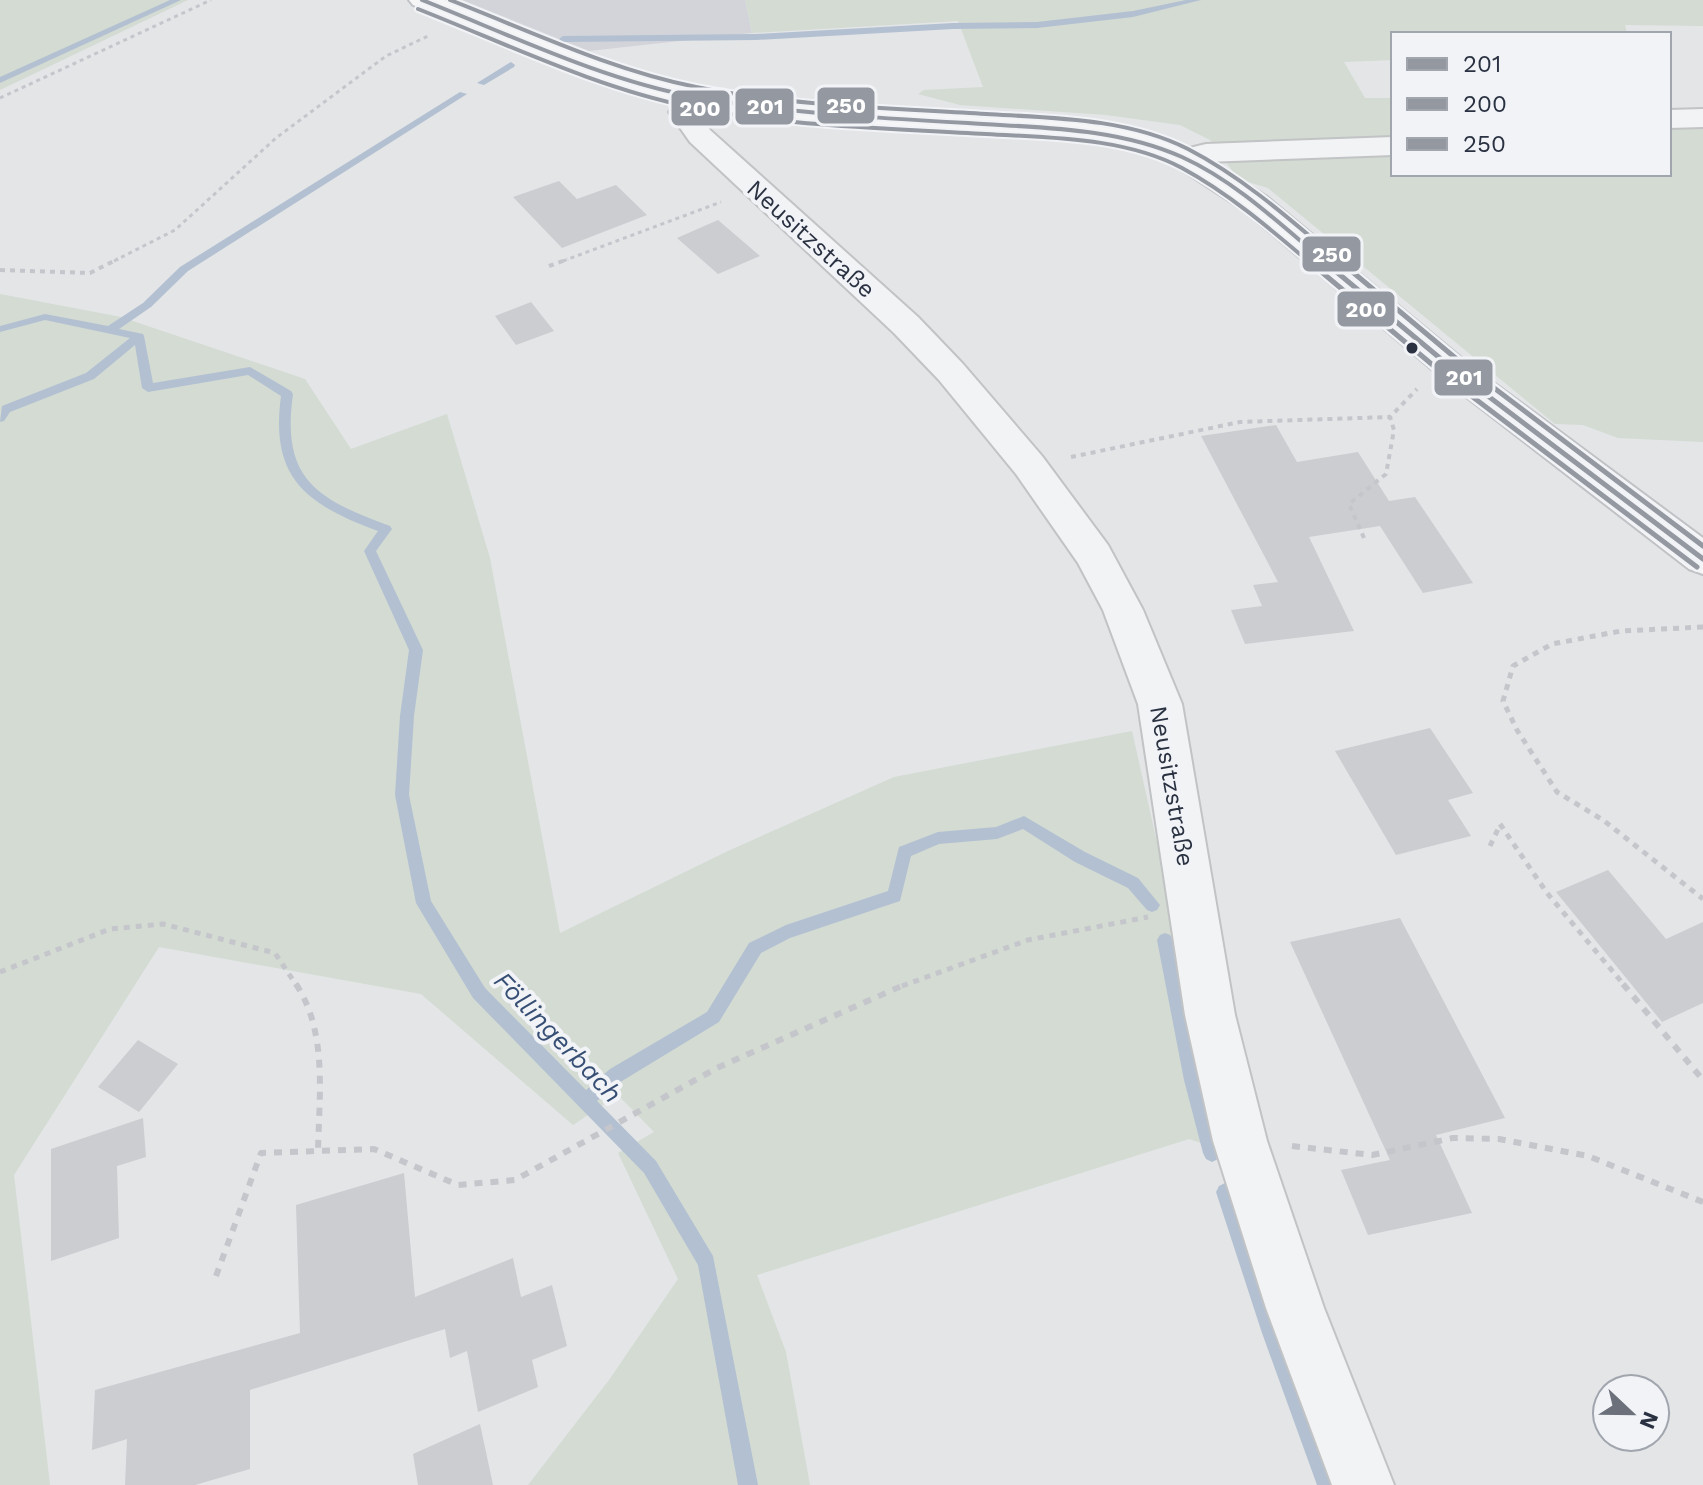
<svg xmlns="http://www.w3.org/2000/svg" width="1703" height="1485" font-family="'Work Sans',sans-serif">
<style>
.built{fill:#d2d4da}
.green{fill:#d3dbd3}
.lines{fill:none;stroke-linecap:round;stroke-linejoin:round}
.stream{fill:#b3c0d1;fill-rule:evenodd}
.building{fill:#cbcdd0}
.minor-casing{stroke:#c1c3c5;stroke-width:4}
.major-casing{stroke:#c0c2c5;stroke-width:4}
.path-far3{stroke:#c5c6cb;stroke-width:3;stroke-dasharray:4 4;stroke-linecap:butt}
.path-far2{stroke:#c5c6cb;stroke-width:4;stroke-dasharray:5 5;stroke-linecap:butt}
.path-far1{stroke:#c5c6cb;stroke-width:5;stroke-dasharray:6 6;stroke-linecap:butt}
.path{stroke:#c5c6cb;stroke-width:6;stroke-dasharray:8 8;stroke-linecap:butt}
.minor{fill:#f2f3f5;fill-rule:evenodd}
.major{fill:#f6f6f7;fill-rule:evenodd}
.bus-1-far1-casing{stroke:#f1f3f7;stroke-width:8}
.bus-1-casing{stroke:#f1f3f7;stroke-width:10}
.bus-2-far1-casing{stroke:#f1f3f7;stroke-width:8}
.bus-2-casing{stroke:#f1f3f7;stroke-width:10}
.bus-3-far1-casing{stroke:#f1f3f7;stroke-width:8}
.bus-3-casing{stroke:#f1f3f7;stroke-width:10}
.bus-1-far1{stroke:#9498a0;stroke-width:4}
.bus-1{stroke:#9498a0;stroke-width:5}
.bus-2-far1{stroke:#9498a0;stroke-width:4}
.bus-2{stroke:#9498a0;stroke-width:5}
.bus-3-far1{stroke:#9498a0;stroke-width:4}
.bus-3{stroke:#9498a0;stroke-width:5}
.bus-dot{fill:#2a3141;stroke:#f1f3f7;stroke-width:3}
.labels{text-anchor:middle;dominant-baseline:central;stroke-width:8;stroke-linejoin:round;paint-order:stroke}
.street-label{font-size:24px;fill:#2a3141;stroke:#f1f3f7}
.water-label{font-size:26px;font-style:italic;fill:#364e73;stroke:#f1f3f7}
.line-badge{stroke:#f1f3f7;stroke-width:3}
.badge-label{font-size:22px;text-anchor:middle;font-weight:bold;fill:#fff}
</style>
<rect width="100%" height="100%" fill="#e3e5e7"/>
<path class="built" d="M 462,0 L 745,0 L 752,33 L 589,51 Z"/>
<path class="green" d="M 0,0 L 188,0 L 0,90 Z
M 745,0 L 1703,0 L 1703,26 L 1625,25 L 1627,34 L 1393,34 L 1393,60 L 1344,62 L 1365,98 L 1393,98 L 1393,174 L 1669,174 L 1669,124 L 1703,127 L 1703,442 L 1618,438 L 1583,425 L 1555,424 L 1268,188 L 1245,181 L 1234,173 L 1210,140 L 1180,125 L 1106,115 L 960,105 L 918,94 L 924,90 L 983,87 L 958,21 L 752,33 Z
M 0,294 L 121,317 L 305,379 L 351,449 L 447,414 L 490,558 L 560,933 L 728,851 L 894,777 L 1132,731 L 1226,1151 L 1189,1139 L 757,1275 L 786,1352 L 810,1485 L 528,1485 L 609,1380 L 678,1279 L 618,1153 L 654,1132 L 618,1095 L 573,1125 L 421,994 L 159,947 L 14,1175 L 50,1485 L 0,1485 Z"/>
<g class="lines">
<path class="stream" d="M 170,0 L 181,0 L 0,83 L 0,77 Z
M 1186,0 L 1201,0 L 1133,17 L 1037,28 L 953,29 L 756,40 L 563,42 L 559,39 L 563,36 L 756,34 L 953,23 L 1037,22 L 1133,11 Z
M 511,62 L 515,65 L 514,67 L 484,85 L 477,83 Z
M 460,92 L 467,94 L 188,271 L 151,307 L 119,329 L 143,334 L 144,336 L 153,383 L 250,367 L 291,391 L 293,394 C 281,479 316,499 390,526 L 392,529 L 376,551 L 423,650 L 414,716 L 409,795 L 431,901 L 485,988 L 586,1090 L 610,1069 L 707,1012 L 749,943 L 786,925 L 888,891 L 899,847 L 938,832 L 996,827 L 1024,816 L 1085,852 L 1138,878 L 1160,905 L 1157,910 L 1152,912 L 1147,910 L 1128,888 L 1075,862 L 1023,829 L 997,839 L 939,844 L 911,856 L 900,901 L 790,938 L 761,953 L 719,1022 L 622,1081 L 597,1101 L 656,1161 L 713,1256 L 758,1485 L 738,1485 L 698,1265 L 644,1173 L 473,998 L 416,903 L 395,795 L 400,716 L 409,650 L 364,551 L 378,531 C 305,504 270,478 281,396 L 248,375 L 148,392 L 142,388 L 135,345 L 94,379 L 10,412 L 4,421 L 0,422 L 2,406 L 86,373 L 130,338 L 45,320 L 0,332 L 0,326 L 45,314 L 108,326 L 143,303 L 180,267 Z
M 1165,933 L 1170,935 L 1173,940 L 1200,1080 L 1221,1153 L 1218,1159 L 1212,1162 L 1206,1159 L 1203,1153 L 1184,1080 L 1157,940 L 1160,935 Z
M 1225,1183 L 1231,1186 L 1234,1192 L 1280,1333 L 1337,1485 L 1317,1485 L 1262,1333 L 1216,1192 L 1219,1186 Z"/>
</g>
<path class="building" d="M 559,181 L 577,199 L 616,185 L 647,215 L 562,248 L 513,197 Z
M 718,220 L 760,256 L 718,274 L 677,238 Z
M 531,302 L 554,331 L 516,345 L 495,316 Z
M 1276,425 L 1297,462 L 1358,452 L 1389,501 L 1415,497 L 1473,583 L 1423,593 L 1380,526 L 1309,537 L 1354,631 L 1245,644 L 1231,610 L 1262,606 L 1253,585 L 1278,582 L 1201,436 Z
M 1430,728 L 1473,793 L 1448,800 L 1471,836 L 1396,855 L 1335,751 Z
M 1608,870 L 1666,939 L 1703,922 L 1703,1003 L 1662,1022 L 1556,892 Z
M 1400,918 L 1505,1118 L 1436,1135 L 1472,1213 L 1368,1235 L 1341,1170 L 1390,1160 L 1290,942 Z
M 138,1040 L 178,1064 L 139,1112 L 98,1087 Z
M 143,1118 L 146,1157 L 117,1166 L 119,1238 L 51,1261 L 51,1149 Z
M 404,1173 L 415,1297 L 513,1258 L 521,1297 L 552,1285 L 567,1346 L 532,1360 L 538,1387 L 478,1412 L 467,1351 L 450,1358 L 445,1329 L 250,1390 L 250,1469 L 195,1485 L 125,1485 L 127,1439 L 92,1450 L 95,1390 L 300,1333 L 296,1205 Z
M 480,1424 L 493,1485 L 418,1485 L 413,1454 Z"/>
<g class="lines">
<g class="minor-casing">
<path id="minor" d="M 694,89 L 704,91 L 708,97 L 698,112 L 710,130 L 918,317 L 963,364 L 1042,456 L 1108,545 L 1143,610 L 1182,704 L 1235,1015 L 1267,1141 L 1324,1308 L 1394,1485 L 1332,1485 L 1266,1308 L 1213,1141 L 1185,1015 L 1138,704 L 1103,610 L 1078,563 L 1016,474 L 939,380 L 894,333 L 690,142 L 669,112 L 684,91 Z
M 1703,109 L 1703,127 L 1669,128 L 1669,110 Z
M 1393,137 L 1393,155 L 1206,162 L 1184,167 L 1173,164 L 1169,158 L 1173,152 L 1206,144 Z"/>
</g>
<g class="major-casing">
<path id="major" d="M 409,0 L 445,0 L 632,72 L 695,89 L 819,105 L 1079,121 L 1154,137 L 1195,152 L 1267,197 L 1471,366 L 1703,538 L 1703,574 L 1689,569 L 1447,382 L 1245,211 L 1173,164 L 1136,150 L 1079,139 L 819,123 L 694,105 L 612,84 L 413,5 Z"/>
</g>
<path class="path-far3" d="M 0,98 L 211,0
M 114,261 L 175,230 L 276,138 L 386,56 L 428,36
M 563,261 L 721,202"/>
<path class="path-far2" d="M 549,266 L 568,259
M 0,270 L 90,273 L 118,259
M 1071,457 L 1240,422 L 1390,417
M 1364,538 L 1349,504 L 1386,474 L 1394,430 L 1390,417 L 1417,389"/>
<path class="path-far1" d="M 1703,627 L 1621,631 L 1552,644 L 1513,666 L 1503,701 L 1517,730 L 1557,792 L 1603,820 L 1703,899
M 1500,824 L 1547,893 L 1625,986
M 1490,846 L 1500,825
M 0,972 L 110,929 L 163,924 L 275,953 L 297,986
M 902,986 L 1028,940 L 1148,917"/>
<path class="path" d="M 296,984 C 328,1033 319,1096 318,1152
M 1623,984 L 1703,1080
M 1292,1146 L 1372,1155 L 1453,1138 L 1499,1139 L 1588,1156 L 1703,1202
M 216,1276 L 261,1153 L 374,1149 L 458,1185 L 515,1180 L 717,1068 L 906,984"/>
<use href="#minor" class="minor"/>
<use href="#major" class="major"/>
<g class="bus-1-far1-casing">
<path id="bus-1-far1" d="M 422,0 C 508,34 605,81 696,97 C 786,113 877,118 968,123 C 1039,128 1115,127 1182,157 C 1235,181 1280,224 1324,261"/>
</g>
<g class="bus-1-casing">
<path id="bus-1" d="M 1321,259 L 1459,374 L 1703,559"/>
</g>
<g class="bus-2-far1-casing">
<path id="bus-2-far1" d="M 418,9 C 507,44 597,88 691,107 C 788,127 888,128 986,134 C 1050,138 1124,137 1182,168 C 1228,193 1268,227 1308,261"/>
</g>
<g class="bus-2-casing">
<path id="bus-2" d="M 1306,259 L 1453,382 L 1697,567"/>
</g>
<g class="bus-3-far1-casing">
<path id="bus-3-far1" d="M 450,0 C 530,31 611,70 696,87 C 791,106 890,108 986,114 C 1053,118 1127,118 1188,149 C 1244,178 1292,221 1339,261"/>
</g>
<g class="bus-3-casing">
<path id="bus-3" d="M 1337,259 L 1465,366 L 1703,546"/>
</g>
<use href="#bus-1-far1" class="bus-1-far1"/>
<use href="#bus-1" class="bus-1"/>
<use href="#bus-2-far1" class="bus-2-far1"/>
<use href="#bus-2" class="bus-2"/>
<use href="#bus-3-far1" class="bus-3-far1"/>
<use href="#bus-3" class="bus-3"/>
</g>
<circle class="bus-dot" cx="1412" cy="348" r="7"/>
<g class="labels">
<g class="street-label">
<text transform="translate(811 239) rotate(42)">Neusitzstraße</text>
<text transform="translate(1172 786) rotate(80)">Neusitzstraße</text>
</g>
<g class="water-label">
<text transform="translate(558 1037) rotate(46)">Föllingerbach</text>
</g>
</g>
<g class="line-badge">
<rect x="816" y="86" width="60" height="39" rx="8" fill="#9498a0"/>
<rect x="734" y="87" width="61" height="39" rx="8" fill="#9498a0"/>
<rect x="670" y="89" width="61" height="38" rx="8" fill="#9498a0"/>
<rect x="1301" y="235" width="61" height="38" rx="8" fill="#9498a0"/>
<rect x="1336" y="290" width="60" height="38" rx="8" fill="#9498a0"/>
<rect x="1433" y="358" width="61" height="39" rx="8" fill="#9498a0"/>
</g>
<g class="badge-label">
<text x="846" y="113">250</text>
<text x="765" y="114">201</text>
<text x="700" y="116">200</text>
<text x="1332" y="262">250</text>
<text x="1366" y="317">200</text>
<text x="1464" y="385">201</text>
</g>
<rect x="1391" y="32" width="280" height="144" fill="#f1f3f7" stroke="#a1a5ae" stroke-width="2"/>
<rect x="1407" y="58" width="40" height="12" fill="#9498a0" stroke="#a1a5ae" stroke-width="2"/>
<text x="1463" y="72" font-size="24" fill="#2a3141">201</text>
<rect x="1407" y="98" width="40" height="12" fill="#9498a0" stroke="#a1a5ae" stroke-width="2"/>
<text x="1463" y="112" font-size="24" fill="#2a3141">200</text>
<rect x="1407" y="138" width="40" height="12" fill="#9498a0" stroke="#a1a5ae" stroke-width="2"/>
<text x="1463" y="152" font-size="24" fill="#2a3141">250</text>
<g transform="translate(1631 1413) rotate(112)"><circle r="38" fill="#f1f3f7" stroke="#a1a5ae" stroke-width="2"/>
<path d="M0-6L14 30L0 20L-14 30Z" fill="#6b707b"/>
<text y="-12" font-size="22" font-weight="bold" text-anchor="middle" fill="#2a3141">N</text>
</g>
</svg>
